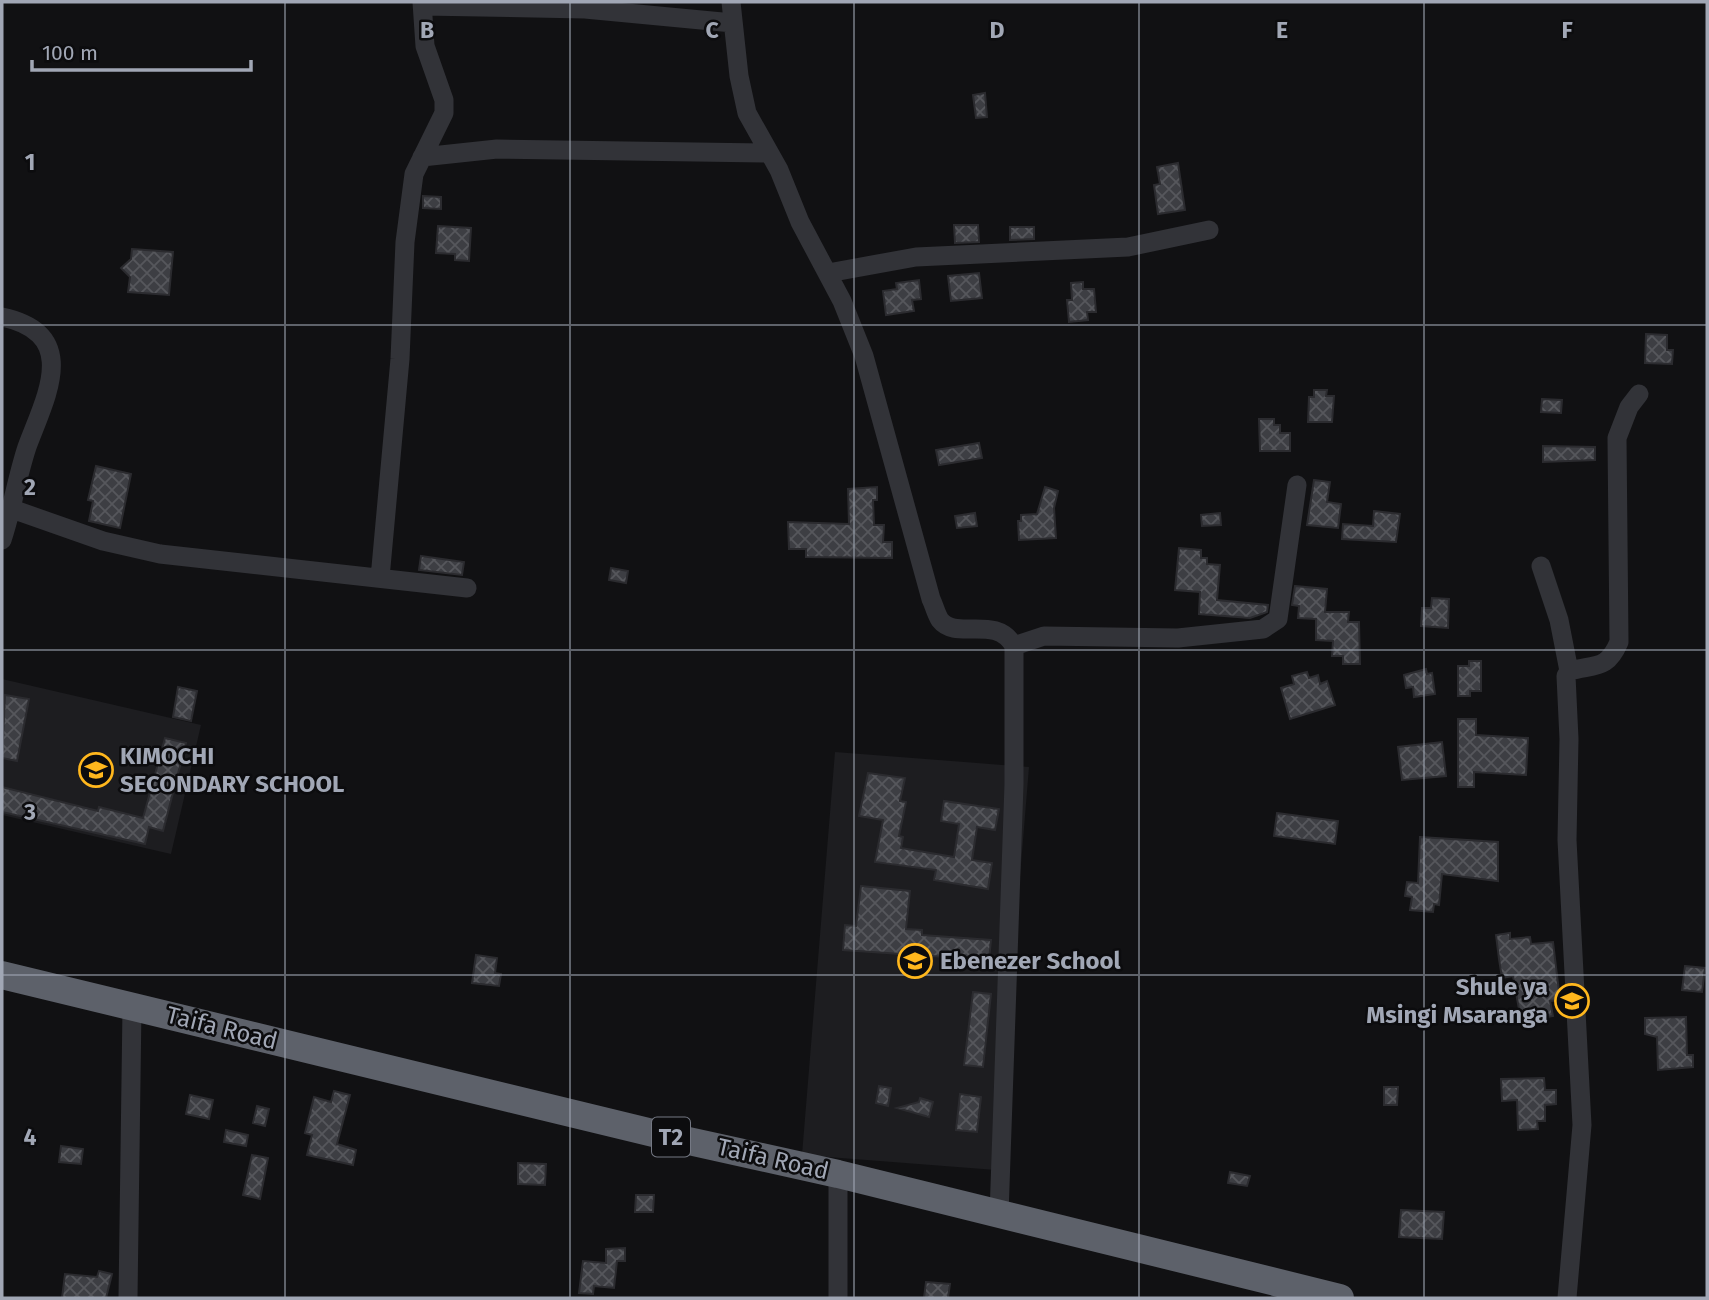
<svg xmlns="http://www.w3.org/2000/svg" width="1709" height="1300" font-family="'Fira Sans',sans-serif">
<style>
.built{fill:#1d1d20}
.building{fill:url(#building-cross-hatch);stroke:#2b2b2f;stroke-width:2}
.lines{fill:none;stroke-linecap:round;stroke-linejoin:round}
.minor{stroke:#323338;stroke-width:19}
.highway{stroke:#5d616a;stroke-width:28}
.grid{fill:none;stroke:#a1a7b5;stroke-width:2;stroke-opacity:0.55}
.labels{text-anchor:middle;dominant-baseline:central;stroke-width:5;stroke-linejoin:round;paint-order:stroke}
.shield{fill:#0c0c0e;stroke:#747883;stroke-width:2}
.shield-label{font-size:23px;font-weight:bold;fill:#a1a7b5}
.poi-label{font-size:24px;font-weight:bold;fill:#a1a7b5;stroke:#0c0c0e;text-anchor:start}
.street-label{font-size:24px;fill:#a1a7b5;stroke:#0c0c0e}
.grid-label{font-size:23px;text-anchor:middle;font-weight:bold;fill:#a1a7b5;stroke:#0c0c0e;stroke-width:5;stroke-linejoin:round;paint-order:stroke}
</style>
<defs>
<pattern id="building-cross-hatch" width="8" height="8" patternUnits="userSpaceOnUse" patternTransform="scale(1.75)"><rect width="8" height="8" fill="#3d3e43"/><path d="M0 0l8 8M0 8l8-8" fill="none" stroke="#56575c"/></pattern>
</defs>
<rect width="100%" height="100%" fill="#111113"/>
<path class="built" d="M 2,679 L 201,725 L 171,854 L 2,815 Z
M 835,752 L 1029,767 L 996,1170 L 802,1155 Z"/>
<path class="building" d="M 985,93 L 987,117 L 976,118 L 973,95 Z
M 1178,163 L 1185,210 L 1158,214 L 1154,185 L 1160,184 L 1157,167 Z
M 423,196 L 441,197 L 441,209 L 423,208 Z
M 954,225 L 978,225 L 979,242 L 955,243 Z
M 438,226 L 471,228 L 469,261 L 455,260 L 455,254 L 436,253 Z
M 1010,227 L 1034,227 L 1034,239 L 1010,240 Z
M 132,249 L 173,252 L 169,295 L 128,292 L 130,277 L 121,268 L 131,259 Z
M 979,273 L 982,298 L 951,301 L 948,276 Z
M 919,280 L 921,299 L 912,300 L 914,311 L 886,315 L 883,291 L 897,289 L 896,283 Z
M 1083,282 L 1083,289 L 1094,289 L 1096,312 L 1087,312 L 1088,320 L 1069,322 L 1067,300 L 1072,300 L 1071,283 Z
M 1646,334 L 1667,335 L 1667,350 L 1673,350 L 1672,364 L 1645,363 Z
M 1314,390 L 1327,390 L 1326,396 L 1334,396 L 1332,422 L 1308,422 L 1309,397 L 1314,397 Z
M 1542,399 L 1562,400 L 1561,413 L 1541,412 Z
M 1259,419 L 1274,419 L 1274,425 L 1280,425 L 1280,433 L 1290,433 L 1290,451 L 1260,451 Z
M 979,443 L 982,458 L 939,465 L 936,450 Z
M 1543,446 L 1595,447 L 1595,460 L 1543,462 Z
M 96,466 L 131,474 L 120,528 L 89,521 L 93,501 L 88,500 Z
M 1314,480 L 1330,482 L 1327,502 L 1341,504 L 1338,528 L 1307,525 Z
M 877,487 L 877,500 L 873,500 L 874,525 L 884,525 L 883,542 L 892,542 L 892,558 L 806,557 L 806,549 L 789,549 L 788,522 L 849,524 L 848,489 Z
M 1045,487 L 1058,491 L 1054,508 L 1056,538 L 1019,540 L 1018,521 L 1021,521 L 1021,515 L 1037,514 Z
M 1374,511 L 1400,514 L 1396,542 L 1342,539 L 1343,524 L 1373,526 Z
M 975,513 L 977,526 L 957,528 L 955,516 Z
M 1220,513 L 1221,525 L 1202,526 L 1201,515 Z
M 1179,548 L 1201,550 L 1201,558 L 1207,558 L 1207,564 L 1220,565 L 1217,600 L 1268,605 L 1267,612 L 1250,618 L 1199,614 L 1200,592 L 1175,590 Z
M 421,556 L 464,562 L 462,575 L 419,570 Z
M 611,568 L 628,571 L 626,583 L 609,580 Z
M 1295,586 L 1327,589 L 1325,612 L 1349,612 L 1348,622 L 1359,622 L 1360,664 L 1343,664 L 1343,656 L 1332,656 L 1333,641 L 1316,640 L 1316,619 L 1298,618 L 1299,606 L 1292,605 Z
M 1432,598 L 1449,599 L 1448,628 L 1421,626 L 1422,608 L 1431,608 Z
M 1469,661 L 1481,661 L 1481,691 L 1470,691 L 1470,696 L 1458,696 L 1458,666 L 1469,666 Z
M 1426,669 L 1427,674 L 1432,673 L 1435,694 L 1414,697 L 1413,687 L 1406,688 L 1404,675 Z
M 1307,672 L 1309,678 L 1318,675 L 1320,684 L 1327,681 L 1335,705 L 1290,719 L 1281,688 L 1294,684 L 1292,676 Z
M 178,687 L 197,691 L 191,721 L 173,717 Z
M 5,695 L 29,699 L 17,761 L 2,758 Z
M 1458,719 L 1476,719 L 1476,735 L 1528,738 L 1526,775 L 1474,772 L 1474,787 L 1458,787 Z
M 165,738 L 186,743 L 163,831 L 149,827 L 145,844 L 2,812 L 2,787 L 98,811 L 99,807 L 143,818 Z
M 1442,742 L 1446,776 L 1402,780 L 1398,747 Z
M 868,773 L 905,778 L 900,801 L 906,802 L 899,836 L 903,837 L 901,848 L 954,857 L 959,824 L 941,821 L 944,801 L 999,809 L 995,830 L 977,827 L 972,860 L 992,863 L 988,889 L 934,880 L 936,870 L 875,862 L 883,820 L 859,816 Z
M 1277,813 L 1338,821 L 1335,844 L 1274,836 Z
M 1420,837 L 1498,842 L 1498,881 L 1442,874 L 1439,905 L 1434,904 L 1433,912 L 1410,910 L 1412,897 L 1405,896 L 1407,882 L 1418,883 Z
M 861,886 L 910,891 L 906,929 L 922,930 L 922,935 L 991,940 L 989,960 L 843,950 L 845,925 L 856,926 Z
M 1510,933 L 1510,939 L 1530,937 L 1531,944 L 1553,942 L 1560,1000 L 1550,1001 L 1553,1016 L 1536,1019 L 1535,1013 L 1520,1015 L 1513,976 L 1502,978 L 1499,959 L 1496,935 Z
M 476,955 L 497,958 L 495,973 L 501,974 L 499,986 L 472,983 Z
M 1685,966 L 1705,968 L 1702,992 L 1682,990 Z
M 973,992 L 991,994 L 983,1067 L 964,1065 Z
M 1686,1017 L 1687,1055 L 1693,1055 L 1693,1067 L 1658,1070 L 1657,1037 L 1645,1034 L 1645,1018 Z
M 1544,1078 L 1545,1090 L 1556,1090 L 1556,1104 L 1545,1105 L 1545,1121 L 1537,1121 L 1538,1129 L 1518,1130 L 1517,1100 L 1502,1101 L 1501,1079 Z
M 879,1086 L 891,1088 L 888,1106 L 876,1103 Z
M 1384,1087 L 1398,1087 L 1397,1105 L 1384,1105 Z
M 334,1091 L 350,1095 L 337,1144 L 356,1150 L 353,1165 L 307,1155 L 312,1135 L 305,1133 L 314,1097 L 331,1102 Z
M 960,1094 L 981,1097 L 977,1132 L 956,1130 Z
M 190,1095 L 213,1100 L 209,1119 L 186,1114 Z
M 920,1098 L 933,1102 L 929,1117 L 897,1108 L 919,1102 Z
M 257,1106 L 269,1109 L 265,1126 L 253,1123 Z
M 226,1130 L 248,1135 L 246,1146 L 224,1142 Z
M 61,1146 L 83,1149 L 81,1164 L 59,1162 Z
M 252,1155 L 268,1158 L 260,1199 L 243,1195 Z
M 518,1163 L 546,1164 L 545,1185 L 518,1184 Z
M 1230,1172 L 1250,1176 L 1247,1186 L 1228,1183 Z
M 636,1195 L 654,1195 L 653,1212 L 635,1212 Z
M 1401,1210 L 1444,1212 L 1442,1239 L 1399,1237 Z
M 625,1248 L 625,1261 L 617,1261 L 614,1288 L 594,1286 L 593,1294 L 579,1293 L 583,1261 L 606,1263 L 606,1249 Z
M 99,1271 L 112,1274 L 106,1298 L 62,1298 L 65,1274 L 97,1277 Z
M 926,1282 L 950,1284 L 948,1298 L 924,1298 Z"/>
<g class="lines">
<path class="minor" d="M 731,2 L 739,76 L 747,113 L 779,170 L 800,222 L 842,301 L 864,356 L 931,599 C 934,605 936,614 940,620 C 956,641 996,614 1014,646 L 1014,784 L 999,1215
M 423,6 L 585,9 L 733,23
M 422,157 L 497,149 L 769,153
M 828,273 L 916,257 L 1128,247 L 1209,230
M 2,317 C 82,334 45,398 27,447 C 17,477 12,510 2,540
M 12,509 L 103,541 L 160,554 L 467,588
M 1541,566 L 1559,620 L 1569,671
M 380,578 L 400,359 L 405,242 L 414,174 L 444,113 L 444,100 L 425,46 L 422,2
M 1014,646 L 1044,636 L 1178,638 L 1263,629 L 1278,619 L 1297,485
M 128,1298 L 132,1007
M 838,1298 L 838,1174
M 1567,1298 L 1582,1125 L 1567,840 L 1569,739 L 1566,676 L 1569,671 C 1596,664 1607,670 1619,642 L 1617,438 L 1629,407 L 1639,394"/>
<path class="highway" d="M 2,975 L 657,1134 L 838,1174 L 1340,1298"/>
</g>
<path class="grid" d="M 285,2 L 285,1298M 570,2 L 570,1298M 854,2 L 854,1298M 1139,2 L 1139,1298M 1424,2 L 1424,1298M 2,325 L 1707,325M 2,650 L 1707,650M 2,975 L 1707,975"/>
<defs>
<g id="school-ring" transform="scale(1.75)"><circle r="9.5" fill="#0c0c0e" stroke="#ffb71d" stroke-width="1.5"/><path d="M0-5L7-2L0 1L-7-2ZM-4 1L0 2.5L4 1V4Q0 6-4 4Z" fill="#ffb71d"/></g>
</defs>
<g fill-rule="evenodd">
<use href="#school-ring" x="96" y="770"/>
<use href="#school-ring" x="915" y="961"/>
<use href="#school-ring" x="1572" y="1001"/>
</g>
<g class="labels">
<rect class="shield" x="652" y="1117.5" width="38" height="39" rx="5"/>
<g class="shield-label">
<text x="671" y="1137">T2</text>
</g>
<g class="poi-label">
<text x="120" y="756">KIMOCHI<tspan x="120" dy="28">SECONDARY SCHOOL</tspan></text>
<text x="940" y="961">Ebenezer School</text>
<text x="1548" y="987" text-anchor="end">Shule ya<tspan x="1548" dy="28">Msingi Msaranga</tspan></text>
</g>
<g class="street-label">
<text transform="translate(222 1028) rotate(14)">Taifa Road</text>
<text transform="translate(773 1159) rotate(13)">Taifa Road</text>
</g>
</g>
<g class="grid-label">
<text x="427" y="38">B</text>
<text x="712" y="38">C</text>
<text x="997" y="38">D</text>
<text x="1282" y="38">E</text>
<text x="1567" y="38">F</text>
<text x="30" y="170">1</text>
<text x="30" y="495">2</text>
<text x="30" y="820">3</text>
<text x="30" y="1145">4</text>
</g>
<rect width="1709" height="1300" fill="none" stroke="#a1a7b5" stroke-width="7"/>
<path d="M32 60v10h219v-10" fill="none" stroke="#a1a7b5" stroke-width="3.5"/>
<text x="42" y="60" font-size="21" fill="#a1a7b5" stroke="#0c0c0e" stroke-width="5" paint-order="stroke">100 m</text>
</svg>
